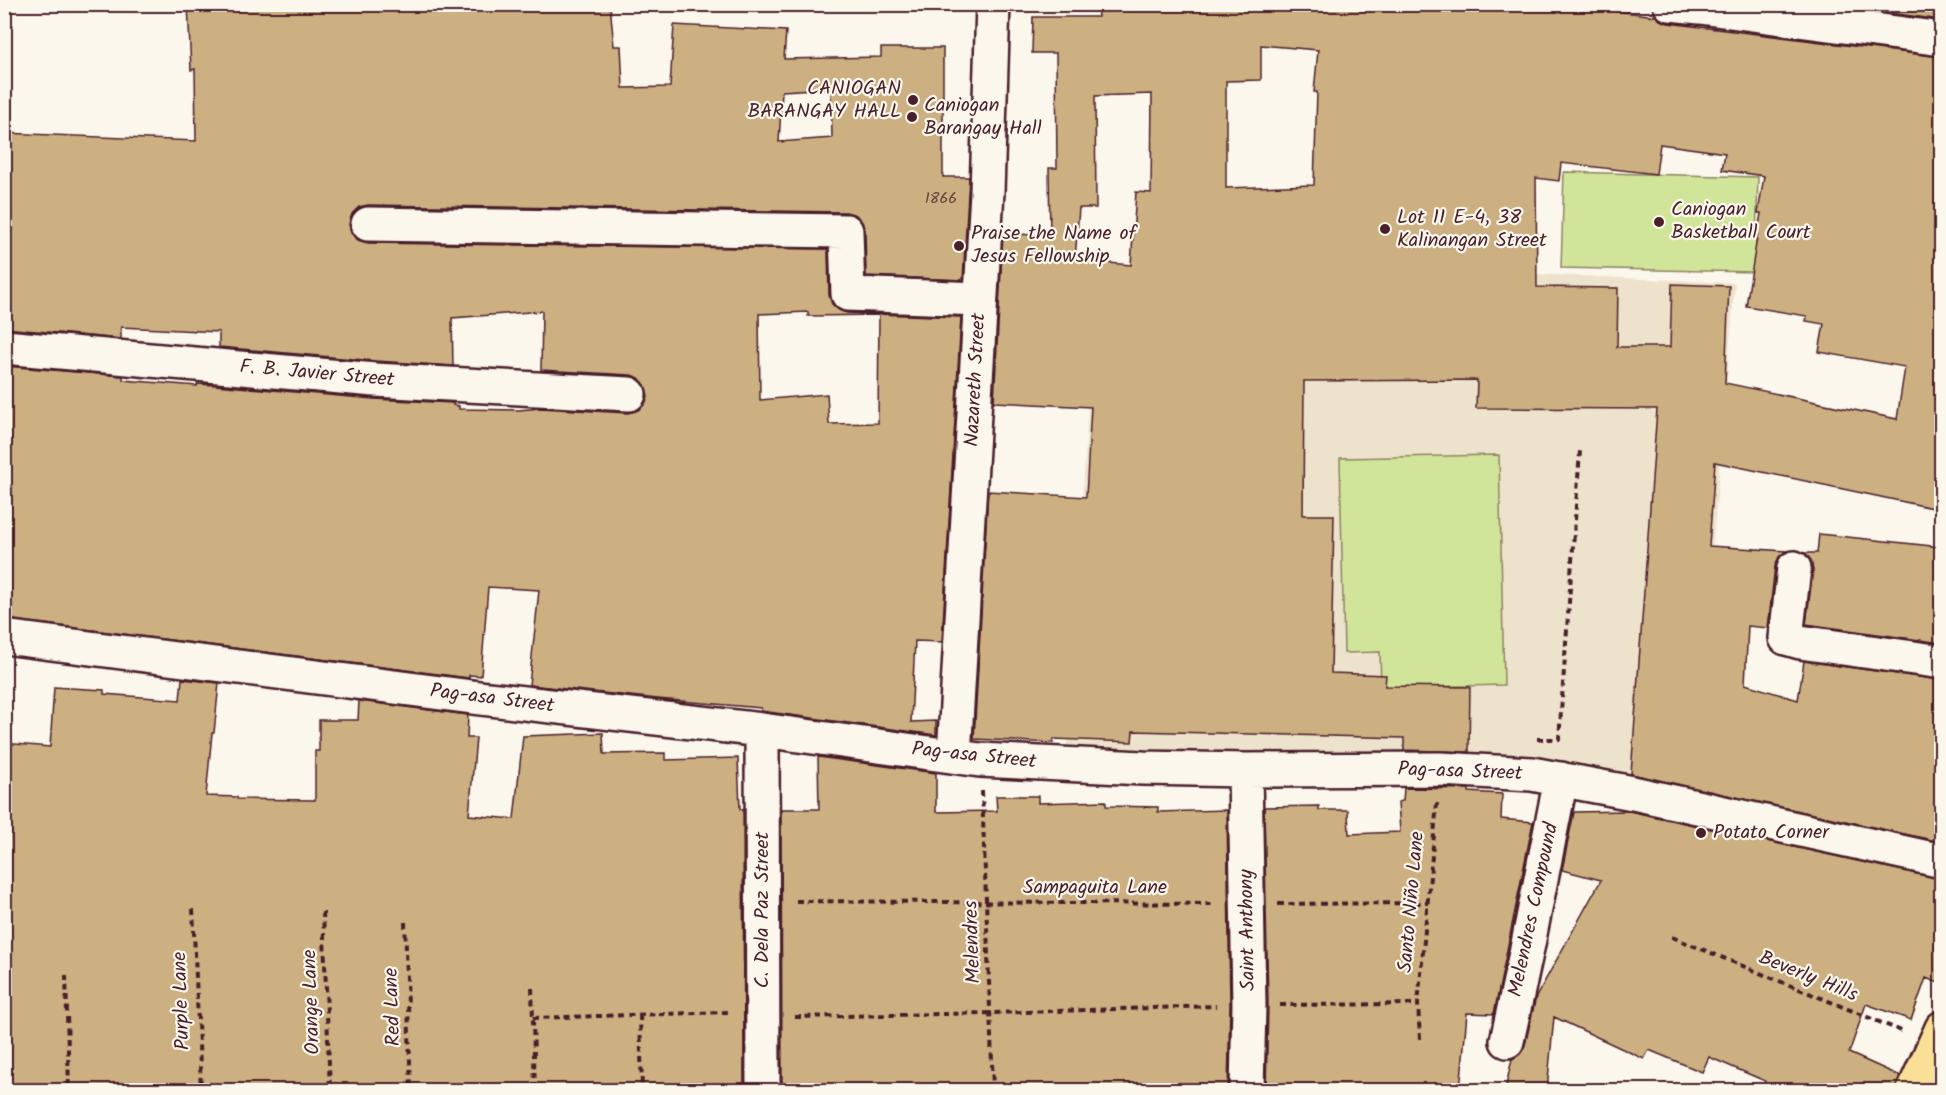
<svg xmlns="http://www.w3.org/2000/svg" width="1946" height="1095" font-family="Kalam,sans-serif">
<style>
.built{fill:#ede2cc}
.green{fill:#d1e59a;stroke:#8e8262;stroke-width:1.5}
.building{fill:#ccb081;stroke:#4a1f2b;stroke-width:1.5;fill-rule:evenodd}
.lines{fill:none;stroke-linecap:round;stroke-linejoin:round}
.minor-casing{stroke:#4a1f2b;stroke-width:38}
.major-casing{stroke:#4a1f2b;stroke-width:38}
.path{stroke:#4a1f2b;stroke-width:4;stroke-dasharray:6 4.5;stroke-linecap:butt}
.minor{stroke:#fbf7ec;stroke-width:33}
.major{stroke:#f9e096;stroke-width:33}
.poi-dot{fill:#4a1f2b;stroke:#fbf7ec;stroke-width:2}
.labels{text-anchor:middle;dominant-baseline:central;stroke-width:4.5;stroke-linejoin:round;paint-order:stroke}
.number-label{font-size:16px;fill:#6a4340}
.poi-label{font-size:20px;fill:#4a1f2b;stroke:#fbf7ec;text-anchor:start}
.street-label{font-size:20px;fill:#4a1f2b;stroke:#fbf7ec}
</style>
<rect width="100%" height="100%" fill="#fbf7ec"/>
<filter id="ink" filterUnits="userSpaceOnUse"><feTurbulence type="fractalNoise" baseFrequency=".0167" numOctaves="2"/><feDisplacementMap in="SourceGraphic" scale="12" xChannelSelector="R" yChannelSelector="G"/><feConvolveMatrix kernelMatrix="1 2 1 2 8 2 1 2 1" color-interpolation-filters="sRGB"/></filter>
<g filter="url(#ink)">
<path class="built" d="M 1337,265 L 1735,283 L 1693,775 L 1588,772 L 1067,745 L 1097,266 Z"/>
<path class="green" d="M 1564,172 L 1758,177 L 1755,272 L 1561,268 Z
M 1499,455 L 1504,685 L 1381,688 L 1380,652 L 1344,653 L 1340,458 Z"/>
<path class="building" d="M 188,4 L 494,4 L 495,11 L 556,9 L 610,5 L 614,46 L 621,46 L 623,88 L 670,87 L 674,25 L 786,31 L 784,59 L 881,57 L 881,48 L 943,48 L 943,177 L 969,177 L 963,280 L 866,276 L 865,230 L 862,222 L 856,215 L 846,212 L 368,205 L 359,207 L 352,214 L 349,224 L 351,233 L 358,240 L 368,243 L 828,249 L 829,295 L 832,304 L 839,310 L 847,313 L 961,317 L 942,642 L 915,641 L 911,722 L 936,721 L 936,735 L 761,711 L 761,708 L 658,699 L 529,685 L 539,590 L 488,587 L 481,676 L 469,675 L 469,678 L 4,619 L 4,366 L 123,376 L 123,380 L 197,386 L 197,384 L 215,385 L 373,399 L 453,403 L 453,405 L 459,406 L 459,409 L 519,410 L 540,408 L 628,413 L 638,410 L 645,404 L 648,396 L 645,385 L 639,378 L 631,375 L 541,370 L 542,311 L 452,318 L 453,366 L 376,361 L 219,347 L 219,332 L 121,327 L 121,339 L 4,328 L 4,133 L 196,141 L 195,69 L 191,70 ZM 831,88 L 832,138 L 779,142 L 782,91 ZM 808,312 L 808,316 L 879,315 L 878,423 L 829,424 L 827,394 L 760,400 L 759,314 Z
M 1132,4 L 1479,4 L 1503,7 L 1503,4 L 1559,4 L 1656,16 L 1660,20 L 1668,23 L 1941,57 L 1941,467 L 1933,508 L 1715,462 L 1709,546 L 1786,551 L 1779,557 L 1775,566 L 1768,628 L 1748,626 L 1745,684 L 1798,700 L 1804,661 L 1941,680 L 1941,842 L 1631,774 L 1657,409 L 1476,408 L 1477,380 L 1304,381 L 1303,515 L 1334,515 L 1331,673 L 1386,675 L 1385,686 L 1470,687 L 1469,752 L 1404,750 L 1404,738 L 1133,731 L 1132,742 L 1054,739 L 1053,743 L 974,739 L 988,491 L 1086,497 L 1091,407 L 994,402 L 1003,233 L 1050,236 L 1049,168 L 1057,168 L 1056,53 L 1032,53 L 1033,17 L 1098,17 L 1097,6 ZM 1261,45 L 1318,50 L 1314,92 L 1317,92 L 1314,185 L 1226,188 L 1226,81 L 1261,80 ZM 1152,94 L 1151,193 L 1136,192 L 1131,265 L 1075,260 L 1079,208 L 1096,208 L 1095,96 ZM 1660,144 L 1725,153 L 1722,170 L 1764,176 L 1758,213 L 1761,213 L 1746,306 L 1807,316 L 1806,321 L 1824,324 L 1819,352 L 1905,367 L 1897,419 L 1725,383 L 1729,286 L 1672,284 L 1670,347 L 1617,347 L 1618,288 L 1537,287 L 1536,178 L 1559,181 L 1561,163 L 1656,174 Z
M 1824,4 L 1941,4 L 1941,20 Z
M 1819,534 L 1941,547 L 1941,643 L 1806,624 L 1813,570 L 1811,560 L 1804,553 L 1817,553 Z
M 182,679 L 219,683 L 214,733 L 212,733 L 206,796 L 237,797 L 237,799 L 315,800 L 315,751 L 319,751 L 319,720 L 358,720 L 359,701 L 468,715 L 467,738 L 476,738 L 469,815 L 514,819 L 523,736 L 603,733 L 604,754 L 665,753 L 665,760 L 738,758 L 740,809 L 743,809 L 744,1090 L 203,1090 L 203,1088 L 123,1090 L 18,1090 L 18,1084 L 4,1084 L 4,1012 L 9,1012 L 7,962 L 4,961 L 4,743 L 50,747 L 54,687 L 104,690 L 104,694 L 180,700 Z
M 818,757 L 936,773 L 936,812 L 997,811 L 996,796 L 1038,796 L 1038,803 L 1106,801 L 1106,806 L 1158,807 L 1158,812 L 1227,810 L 1230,1005 L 1228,1090 L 782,1090 L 781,809 L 819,809 Z
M 1404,788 L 1469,789 L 1469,792 L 1502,794 L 1501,819 L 1533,822 L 1494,1014 L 1467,1013 L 1460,1090 L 1266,1090 L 1268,1005 L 1264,807 L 1319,806 L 1319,810 L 1348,810 L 1349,834 L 1400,832 L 1398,802 L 1403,801 Z
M 1629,811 L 1941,879 L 1941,984 L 1926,978 L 1911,1020 L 1866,1004 L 1849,1053 L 1900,1076 L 1895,1090 L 1761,1090 L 1765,1081 L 1709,1057 L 1702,1072 L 1649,1050 L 1644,1059 L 1554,1017 L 1547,1090 L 1505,1090 L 1512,1059 L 1520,1054 L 1525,1045 L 1536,997 L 1601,880 L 1562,870 L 1574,812 Z"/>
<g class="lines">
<g class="minor-casing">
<path id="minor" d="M 1670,4 L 1700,7 L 1942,39
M 368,224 L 846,231 L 848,294 L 980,299
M 4,347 L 375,380 L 629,394
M 1794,568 L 1786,638 L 1800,642 L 1942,662
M 4,637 L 480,698 L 762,730 L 980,760 L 1143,768 L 1245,770 L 1440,769 L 1532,774 L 1633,793 L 1942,861
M 762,730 L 763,1090
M 954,756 L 987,192 L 993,4
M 1245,770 L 1249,1005 L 1247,1090
M 1507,1041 L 1528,944 L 1561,779"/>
</g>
<g class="major-casing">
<path id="major" d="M 1914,1090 L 1942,1028"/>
</g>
<path class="path" d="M 1537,739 L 1559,739 L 1580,451
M 982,791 L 993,1090
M 796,901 L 1214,904
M 1278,904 L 1428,903
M 193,909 L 201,1090
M 323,912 L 330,1090
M 405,922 L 411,1090
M 1672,937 L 1904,1032
M 66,975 L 69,1090
M 532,988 L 535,1090
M 1280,1005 L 1418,1004
M 640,1015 L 642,1090
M 795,1017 L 991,1013 L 1216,1006
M 533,1018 L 729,1012
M 1420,1039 L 1418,1004 L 1437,803"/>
<use href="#minor" class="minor"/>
<use href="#major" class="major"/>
</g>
</g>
<g class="poi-dot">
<circle cx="913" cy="100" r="6"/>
<circle cx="912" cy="117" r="6"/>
<circle cx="1659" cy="222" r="6"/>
<circle cx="1385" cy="229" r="6"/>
<circle cx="959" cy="246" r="6"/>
<circle cx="1701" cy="833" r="6"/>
</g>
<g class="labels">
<g class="number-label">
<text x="941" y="198">1866</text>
</g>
<g class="poi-label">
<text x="901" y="89" text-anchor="end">CANIOGAN<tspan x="901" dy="23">BARANGAY HALL</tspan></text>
<text x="924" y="106">Caniogan<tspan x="924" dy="23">Barangay Hall</tspan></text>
<text x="1671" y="210">Caniogan<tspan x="1671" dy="23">Basketball Court</tspan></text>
<text x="1397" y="218">Lot 11 E-4, 38<tspan x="1397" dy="23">Kalinangan Street</tspan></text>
<text x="971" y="234">Praise the Name of<tspan x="971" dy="23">Jesus Fellowship</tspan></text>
<text x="1713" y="833">Potato Corner</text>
</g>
<g class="street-label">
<text transform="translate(317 374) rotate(5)">F. B. Javier Street</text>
<text transform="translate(976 380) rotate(-87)">Nazareth Street</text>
<text transform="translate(492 699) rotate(7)">Pag-asa Street</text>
<text transform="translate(974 756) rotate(6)">Pag-asa Street</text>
<text transform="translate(1460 772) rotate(2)">Pag-asa Street</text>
<text x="1095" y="888">Sampaguita Lane</text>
<text transform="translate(1412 902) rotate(-85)">Santo Niño Lane</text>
<text transform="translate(763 910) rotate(-90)">C. Dela Paz Street</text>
<text transform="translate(1534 910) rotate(-78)">Melendres Compound</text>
<text transform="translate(1248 930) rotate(-91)">Saint Anthony</text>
<text transform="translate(973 942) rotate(-92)">Melendres</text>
<text transform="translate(1808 977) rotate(22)">Beverly Hills</text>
<text transform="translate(182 1001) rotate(-92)">Purple Lane</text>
<text transform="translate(312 1002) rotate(-92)">Orange Lane</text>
<text transform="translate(393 1007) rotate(-92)">Red Lane</text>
</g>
</g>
<rect width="1946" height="1095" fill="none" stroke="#fbf7ec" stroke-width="24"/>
<rect x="12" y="12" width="1922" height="1071" fill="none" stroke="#4a1f2b" stroke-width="2" filter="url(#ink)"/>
</svg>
